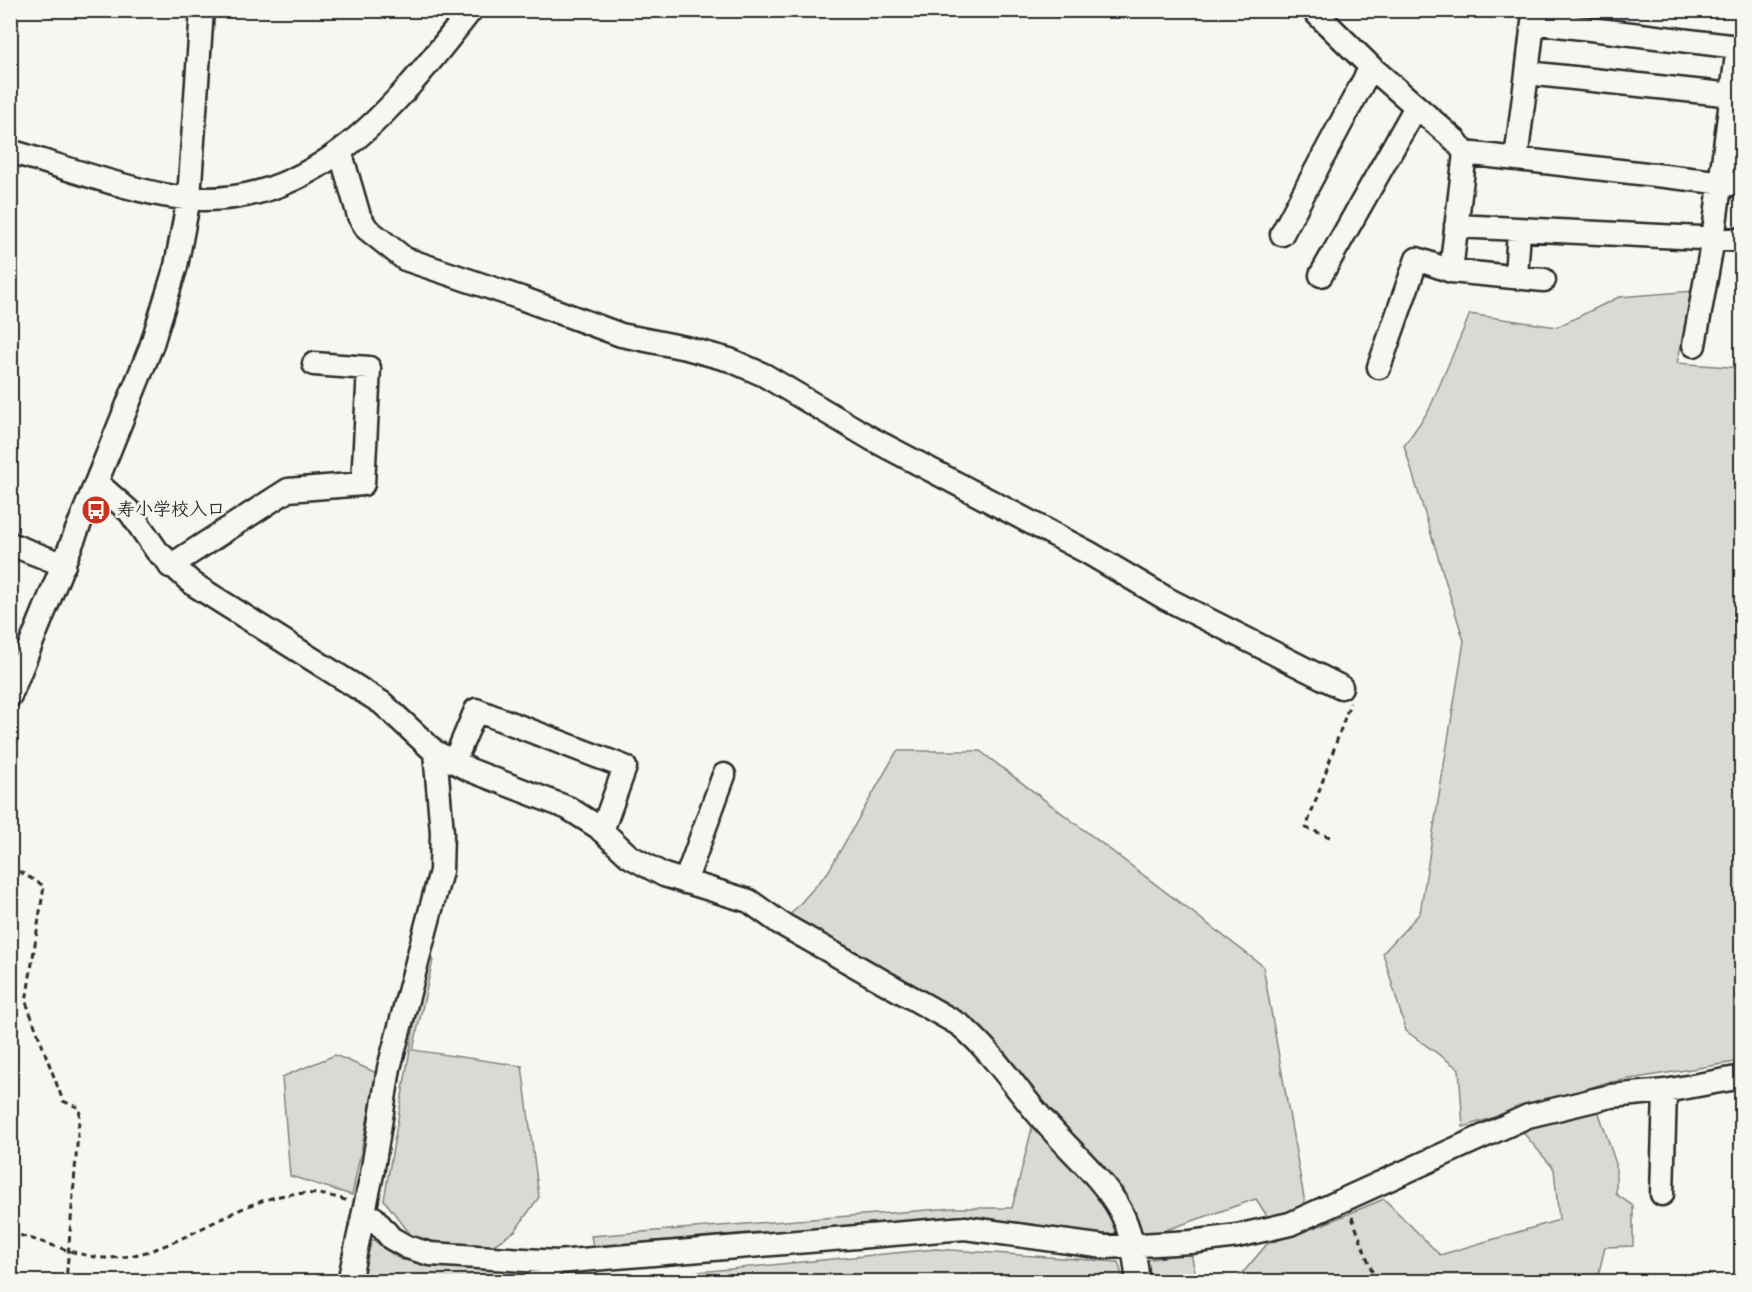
<svg xmlns="http://www.w3.org/2000/svg" width="1752" height="1292" font-family="Kalam,'Klee One',sans-serif">
<style>
.green{fill:#d9d9d5;stroke:#828280;stroke-width:1.5}
.lines{fill:none;stroke-linecap:round;stroke-linejoin:round}
.minor-casing{stroke:#2b2b2b;stroke-width:27}
.path{stroke:#2b2b2b;stroke-width:3;stroke-dasharray:6 4.5;stroke-linecap:butt}
.minor{stroke:#f6f6f2;stroke-width:22}
.labels{text-anchor:middle;dominant-baseline:central;stroke-width:5;stroke-linejoin:round;paint-order:stroke}
.poi-label{font-size:18px;font-weight:bold;fill:#2b2b2b;stroke:#f6f6f2;text-anchor:start}
</style>
<rect width="100%" height="100%" fill="#f6f6f2"/>
<filter id="ink" filterUnits="userSpaceOnUse"><feTurbulence type="fractalNoise" baseFrequency=".0167" numOctaves="2"/><feDisplacementMap in="SourceGraphic" scale="12" xChannelSelector="R" yChannelSelector="G"/><feConvolveMatrix kernelMatrix="1 2 1 2 8 2 1 2 1" color-interpolation-filters="sRGB"/></filter>
<g filter="url(#ink)">
<path class="green" d="M 1694,291 L 1677,363 L 1741,368 L 1741,1061 L 1605,1083 L 1463,1127 L 1459,1069 L 1406,1031 L 1383,953 L 1420,913 L 1464,641 L 1404,446 L 1429,410 L 1470,314 L 1557,327 L 1619,297 Z
M 897,751 L 980,751 L 1263,966 L 1306,1209 L 1271,1222 L 1256,1199 L 1143,1238 L 1123,1189 L 977,1028 L 790,915 L 828,872 Z
M 426,957 L 433,960 L 413,1050 L 522,1066 L 539,1197 L 515,1231 L 489,1248 L 414,1239 L 384,1200 Z
M 335,1055 L 377,1073 L 352,1195 L 290,1176 L 282,1077 Z
M 1598,1110 L 1616,1164 L 1616,1194 L 1633,1206 L 1633,1246 L 1605,1247 L 1597,1281 L 1230,1282 L 1236,1281 L 1267,1244 L 1319,1226 L 1384,1199 L 1440,1255 L 1559,1220 L 1554,1169 L 1521,1130 Z
M 1033,1124 L 1101,1198 L 1116,1223 L 1115,1236 L 1010,1225 L 594,1251 L 591,1236 L 954,1208 L 1012,1208 Z
M 372,1239 L 401,1260 L 531,1269 L 522,1281 L 359,1282 Z
M 936,1249 L 1118,1262 L 1124,1281 L 606,1281 Z
M 1191,1253 L 1197,1281 L 1149,1281 L 1145,1260 Z"/>
<g class="lines">
<g class="minor-casing">
<path id="minor" d="M 1313,10 L 1371,67 L 1456,141 L 1465,153 L 1451,271
M 1527,73 L 1533,22 L 1738,47 L 1713,239 L 1694,345
M 10,151 C 61,166 112,185 163,195 C 306,222 393,110 471,10
M 1465,153 L 1742,185
M 341,154 L 359,216 L 367,229 L 405,259 L 521,298 L 621,335 L 686,348 L 730,360 L 764,375 L 872,439 L 1089,553 L 1167,599 L 1341,687
M 1516,159 L 1527,73 L 1742,96
M 1456,226 L 1742,240
M 1282,234 L 1371,67
M 1321,275 L 1416,107
M 1516,277 L 1519,230
M 1379,367 L 1417,259 L 1451,271 L 1544,280
M 97,483 L 130,512 L 157,551 L 193,584 L 382,703 L 435,752 L 470,770 L 568,808 L 598,827 L 629,856 L 664,875 L 749,901 L 780,923 L 960,1025 C 994,1053 1016,1090 1045,1122 C 1070,1151 1102,1177 1120,1210 C 1132,1232 1135,1257 1138,1282
M 10,544 L 64,565
M 170,566 L 288,490 L 363,484 L 369,368 L 314,364
M 10,696 L 151,347 L 176,266 L 189,198 L 202,10
M 454,762 L 476,710 L 625,767 L 602,831
M 685,882 L 724,775
M 1662,1194 L 1665,1091
M 364,1214 L 374,1218 L 391,1238 L 407,1247 L 430,1254 L 557,1262 L 965,1228 L 1105,1247 L 1191,1242 L 1237,1236 L 1290,1224 L 1528,1116 L 1611,1096 L 1665,1091 L 1742,1077
M 349,1282 L 372,1174 L 389,1068 L 441,871 L 442,832 L 435,752
M 537,1282 L 557,1262"/>
</g>
<path class="path" d="M 1739,27 L 1741,10
M 1330,837 L 1306,828 L 1350,703
M 10,866 L 44,886 L 26,1002 L 63,1101 L 80,1108 L 66,1282
M 1352,1217 L 1376,1282
M 10,1233 C 40,1239 80,1258 107,1258 C 196,1257 254,1167 348,1201"/>
<use href="#minor" class="minor"/>
</g>
</g>
<defs>
<g id="bus-disc" transform="scale(1.5)"><circle r="9.5" fill="#c8321e" stroke="#f6f6f2"/><path d="M-5-6H5V4H4V6H2V4H-2V6H-4V4H-5ZM-3.5-4V0h7V-4ZM-3.5 1.2v1.5H-2V1.2ZM2 1.2v1.5H3.5V1.2Z" fill="#fff"/></g>
</defs>
<g fill-rule="evenodd">
<use href="#bus-disc" x="96" y="510"/>
</g>
<g class="labels">
<g class="poi-label">
<text x="117" y="510">寿小学校入口</text>
</g>
</g>
<rect width="1752" height="1292" fill="none" stroke="#f6f6f2" stroke-width="36"/>
<rect x="18" y="18" width="1716" height="1256" fill="none" stroke="#2b2b2b" stroke-width="2" filter="url(#ink)"/>
</svg>
